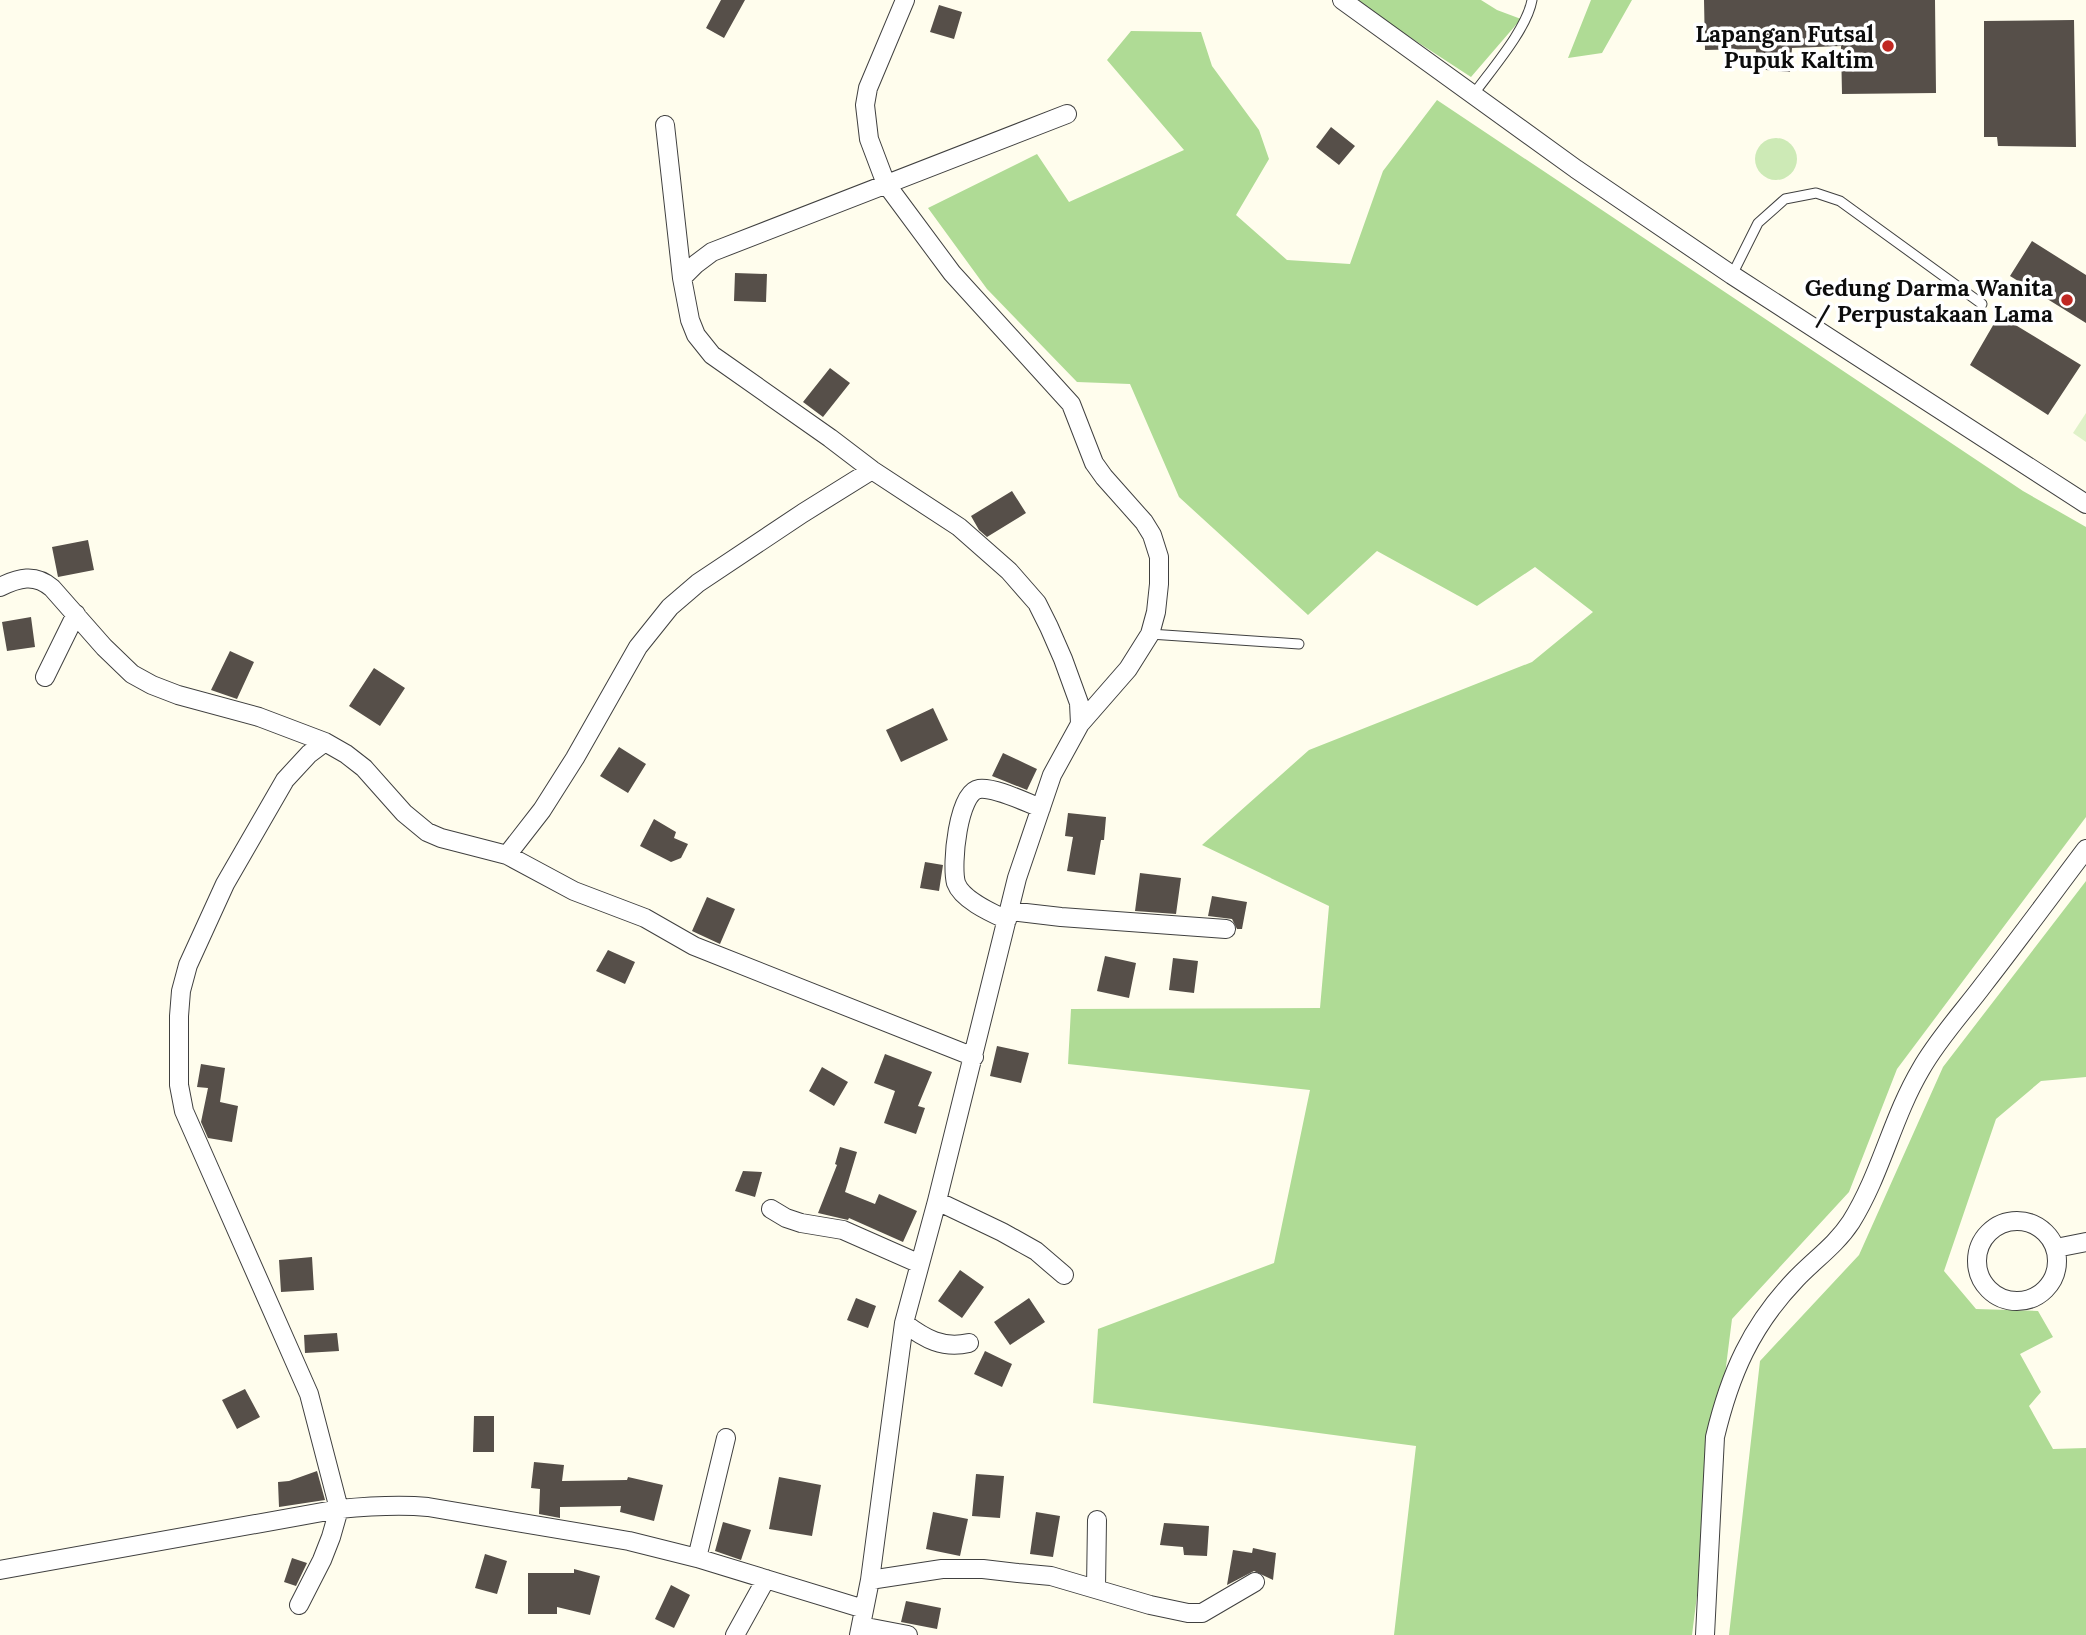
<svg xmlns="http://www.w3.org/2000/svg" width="2086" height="1635" font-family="Lora,serif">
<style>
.green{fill:#cdeab6}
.forest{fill:#afdb95}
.pitch{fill:#dff1c8}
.building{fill:#564f49}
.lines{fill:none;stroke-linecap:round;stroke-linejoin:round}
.lane-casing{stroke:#404040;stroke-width:11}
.street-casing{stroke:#404040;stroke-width:20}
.lane{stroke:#fff;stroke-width:9}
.street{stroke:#fff;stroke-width:18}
.poi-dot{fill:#c02822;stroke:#fff;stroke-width:2.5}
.labels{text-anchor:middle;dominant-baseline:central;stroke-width:7;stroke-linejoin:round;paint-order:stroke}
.poi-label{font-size:23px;font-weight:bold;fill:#0d0d0d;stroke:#fff;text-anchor:end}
</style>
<rect width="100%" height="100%" fill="#fffded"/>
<path class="green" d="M1755 159a21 21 0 1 1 42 0a21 21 0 1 1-42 0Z"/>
<path class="forest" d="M 1353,0 L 1481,0 L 1497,10 L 1521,19 L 1471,77 Z
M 1591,0 L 1632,0 L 1602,53 L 1568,58 Z
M 1131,31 L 1201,32 L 1212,66 L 1259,130 L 1269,159 L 1236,215 L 1287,260 L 1350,264 L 1383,171 L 1437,100 L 2023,491 L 2086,527 L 2086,817 L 1897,1069 L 1849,1192 L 1732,1319 L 1692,1635 L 1394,1635 L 1416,1446 L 1093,1403 L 1098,1329 L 1274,1263 L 1310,1090 L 1068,1064 L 1071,1009 L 1320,1008 L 1329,906 L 1202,845 L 1309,750 L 1532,662 L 1593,612 L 1535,567 L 1477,606 L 1377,551 L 1308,615 L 1179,497 L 1130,384 L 1077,382 L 987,289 L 928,208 L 1037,154 L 1069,202 L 1184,150 L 1107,60 Z
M 2086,881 L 2086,1077 L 2041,1081 L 1996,1119 L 1944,1271 L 1976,1309 L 2038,1311 L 2053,1337 L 2020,1354 L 2041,1392 L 2029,1406 L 2053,1449 L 2086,1448 L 2086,1635 L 1729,1635 L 1760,1361 L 1859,1255 L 1943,1067 Z"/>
<path class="pitch" d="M 2086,413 L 2086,442 L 2073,433 Z"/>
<path class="building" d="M 721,0 L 745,0 L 724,38 L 706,28 Z
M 1704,0 L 1935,0 L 1936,93 L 1842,94 L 1841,46 L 1792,48 L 1790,72 L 1755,69 L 1756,49 L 1705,50 Z
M 939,5 L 962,12 L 954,39 L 930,32 Z
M 2074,20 L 2076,147 L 1998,146 L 1997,137 L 1984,137 L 1984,21 Z
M 1331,127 L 1355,146 L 1339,165 L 1316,147 Z
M 2032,241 L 2086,275 L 2086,323 L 2010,276 Z
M 735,273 L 767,274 L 766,302 L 734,301 Z
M 1999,315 L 2081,365 L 2048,415 L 1970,365 Z
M 830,368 L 850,383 L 823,417 L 803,402 Z
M 1012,491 L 1026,513 L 987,537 L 979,530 L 971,516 Z
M 88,540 L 94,570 L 58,577 L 52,547 Z
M 31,617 L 35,647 L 7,651 L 2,622 Z
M 230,651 L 254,662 L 237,699 L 211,690 Z
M 374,668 L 405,688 L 380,726 L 349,706 Z
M 933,708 L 948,740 L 901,762 L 886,730 Z
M 619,747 L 646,764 L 628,793 L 600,776 Z
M 1003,753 L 1037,769 L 1027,790 L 992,776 Z
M 1068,813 L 1106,817 L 1104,840 L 1101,840 L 1095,875 L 1067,871 L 1073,837 L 1065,836 Z
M 654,819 L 676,832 L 674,838 L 688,844 L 681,858 L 671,862 L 640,846 Z
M 925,862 L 943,865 L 939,891 L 920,888 Z
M 1140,873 L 1181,878 L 1176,914 L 1135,911 Z
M 1212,896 L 1247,902 L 1242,929 L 1237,929 L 1232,919 L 1208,916 Z
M 707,897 L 735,909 L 720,944 L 692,931 Z
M 608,950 L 635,962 L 625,984 L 596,971 Z
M 1105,956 L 1136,963 L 1129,998 L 1097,991 Z
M 1173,958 L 1198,961 L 1194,993 L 1169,990 Z
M 997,1046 L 1029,1053 L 1021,1083 L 990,1076 Z
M 885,1054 L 932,1072 L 918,1106 L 925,1108 L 916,1134 L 884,1123 L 895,1091 L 874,1083 Z
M 201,1064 L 225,1068 L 220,1102 L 238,1106 L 232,1142 L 208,1138 L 201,1122 L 208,1088 L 197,1087 Z
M 822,1067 L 848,1082 L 834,1106 L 809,1091 Z
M 840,1147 L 857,1152 L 845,1192 L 875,1204 L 879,1194 L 917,1211 L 903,1242 L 849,1218 L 848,1220 L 818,1213 L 837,1165 L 835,1164 Z
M 743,1171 L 762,1172 L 755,1197 L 735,1191 Z
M 312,1257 L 314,1290 L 281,1292 L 279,1260 Z
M 960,1270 L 984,1287 L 962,1318 L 938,1301 Z
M 856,1298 L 876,1306 L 868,1328 L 847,1320 Z
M 1029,1298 L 1045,1322 L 1010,1345 L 994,1322 Z
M 337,1333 L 339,1351 L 305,1353 L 304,1335 Z
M 985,1351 L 1012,1364 L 1002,1387 L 974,1374 Z
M 245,1389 L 260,1417 L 237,1429 L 222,1400 Z
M 474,1416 L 494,1416 L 494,1452 L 473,1452 Z
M 534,1462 L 564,1465 L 562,1481 L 627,1480 L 628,1477 L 663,1485 L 654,1521 L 620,1512 L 621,1506 L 560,1507 L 560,1518 L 539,1514 L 540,1489 L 531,1488 Z
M 317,1471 L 325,1500 L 279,1507 L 278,1482 L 289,1481 Z
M 976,1474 L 1004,1476 L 1000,1518 L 972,1516 Z
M 779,1477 L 821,1485 L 812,1536 L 769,1529 Z
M 933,1512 L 968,1519 L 960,1556 L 926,1549 Z
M 1036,1512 L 1060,1516 L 1053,1557 L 1030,1554 Z
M 723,1522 L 751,1530 L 741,1560 L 715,1551 Z
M 1164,1523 L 1209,1526 L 1207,1556 L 1184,1555 L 1183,1547 L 1160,1545 Z
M 1253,1548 L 1276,1553 L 1273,1580 L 1254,1571 L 1227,1585 L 1233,1550 L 1252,1553 Z
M 485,1554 L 507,1561 L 497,1594 L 475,1588 Z
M 292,1558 L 307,1563 L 296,1586 L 284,1582 Z
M 574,1569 L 600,1576 L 590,1615 L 557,1607 L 557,1614 L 528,1614 L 528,1573 L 574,1573 Z
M 671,1585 L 690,1595 L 674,1628 L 655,1619 Z
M 906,1601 L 941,1608 L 937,1629 L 901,1622 Z"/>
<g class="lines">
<g class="lane-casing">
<path id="lane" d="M 1473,95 C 1491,70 1527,29 1532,0
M 1732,275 L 1758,223 L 1785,199 L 1816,193 L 1840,201 L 1982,304
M 1150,634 L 1299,644"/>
</g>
<g class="street-casing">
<path id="street" d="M 1342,0 L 1576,169 L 1732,275 L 2086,504
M 1067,114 L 712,252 L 696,264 L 682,278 L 690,320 L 696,335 L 712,355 L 830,438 L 872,470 L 959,527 L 1009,571 L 1037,603 L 1049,627 L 1063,659 L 1079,703 L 1080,724
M 665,125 L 682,278
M 0,587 C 18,578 35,573 52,588 L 104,647 L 132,674 L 152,685 L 178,695 L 259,717 L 325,742 L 346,754 L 364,768 L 404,813 L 427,832 L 441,838 L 507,855 L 574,891 L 645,918 L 694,946 L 974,1057
M 45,677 L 76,614
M 507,855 L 542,810 L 575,758 L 638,647 L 670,607 L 698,583 L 803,513 L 872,470
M 1010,911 L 1061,917 L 1226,929
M 1007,920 C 992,913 962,900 956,883 C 951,865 958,792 979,789 C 995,787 1025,802 1041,808
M 937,1201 L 1002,1232 L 1036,1251 L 1064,1275
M 771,1209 L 786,1218 L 801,1223 L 843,1230 L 920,1264
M1977 1261a40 40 0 1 1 80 0a40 40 0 1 1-80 0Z
M 2056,1248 L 2086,1242
M 904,1323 C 925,1339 943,1349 969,1343
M 697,1558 L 726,1438
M 0,1570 L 339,1509 C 370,1506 398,1504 428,1507 L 629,1541 L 697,1558 L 864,1609
M 870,1580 L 942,1569 L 983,1569 L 1018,1573 L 1051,1576 L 1150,1605 L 1188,1613 L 1202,1613 L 1255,1582
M 1096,1588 L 1097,1520
M 299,1605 L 322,1560 L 331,1537 L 339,1509 L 309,1394 L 184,1111 L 179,1085 L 179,1016 L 181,991 L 188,965 L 225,884 L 285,780 L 309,754 L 325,742
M 861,1626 L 908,1635
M 735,1635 L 766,1579
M 859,1635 L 870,1580 L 904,1323 L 937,1201 L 1017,878 L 1052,775 L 1080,724 L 1128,669 L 1150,634 L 1156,612 L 1159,584 L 1159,557 L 1152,535 L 1144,522 L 1104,477 L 1094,463 L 1071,404 L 952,273 L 886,184 L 869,139 L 865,105 L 868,88 L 905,0
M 1705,1635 L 1715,1437 C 1730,1374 1751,1326 1796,1279 C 1814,1260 1836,1245 1851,1222 C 1881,1174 1892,1118 1921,1069 C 1938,1039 1963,1012 1984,984 C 2019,939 2052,894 2086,849"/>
</g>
<use href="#lane" class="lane"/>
<use href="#street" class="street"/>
</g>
<g class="poi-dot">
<circle cx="1888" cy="46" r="7"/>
<circle cx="2067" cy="300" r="7"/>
</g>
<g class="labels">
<g class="poi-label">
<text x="1874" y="33">Lapangan Futsal<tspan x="1874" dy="26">Pupuk Kaltim</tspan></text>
<text x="2053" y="287">Gedung Darma Wanita<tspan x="2053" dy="26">/ Perpustakaan Lama</tspan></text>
</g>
</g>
</svg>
